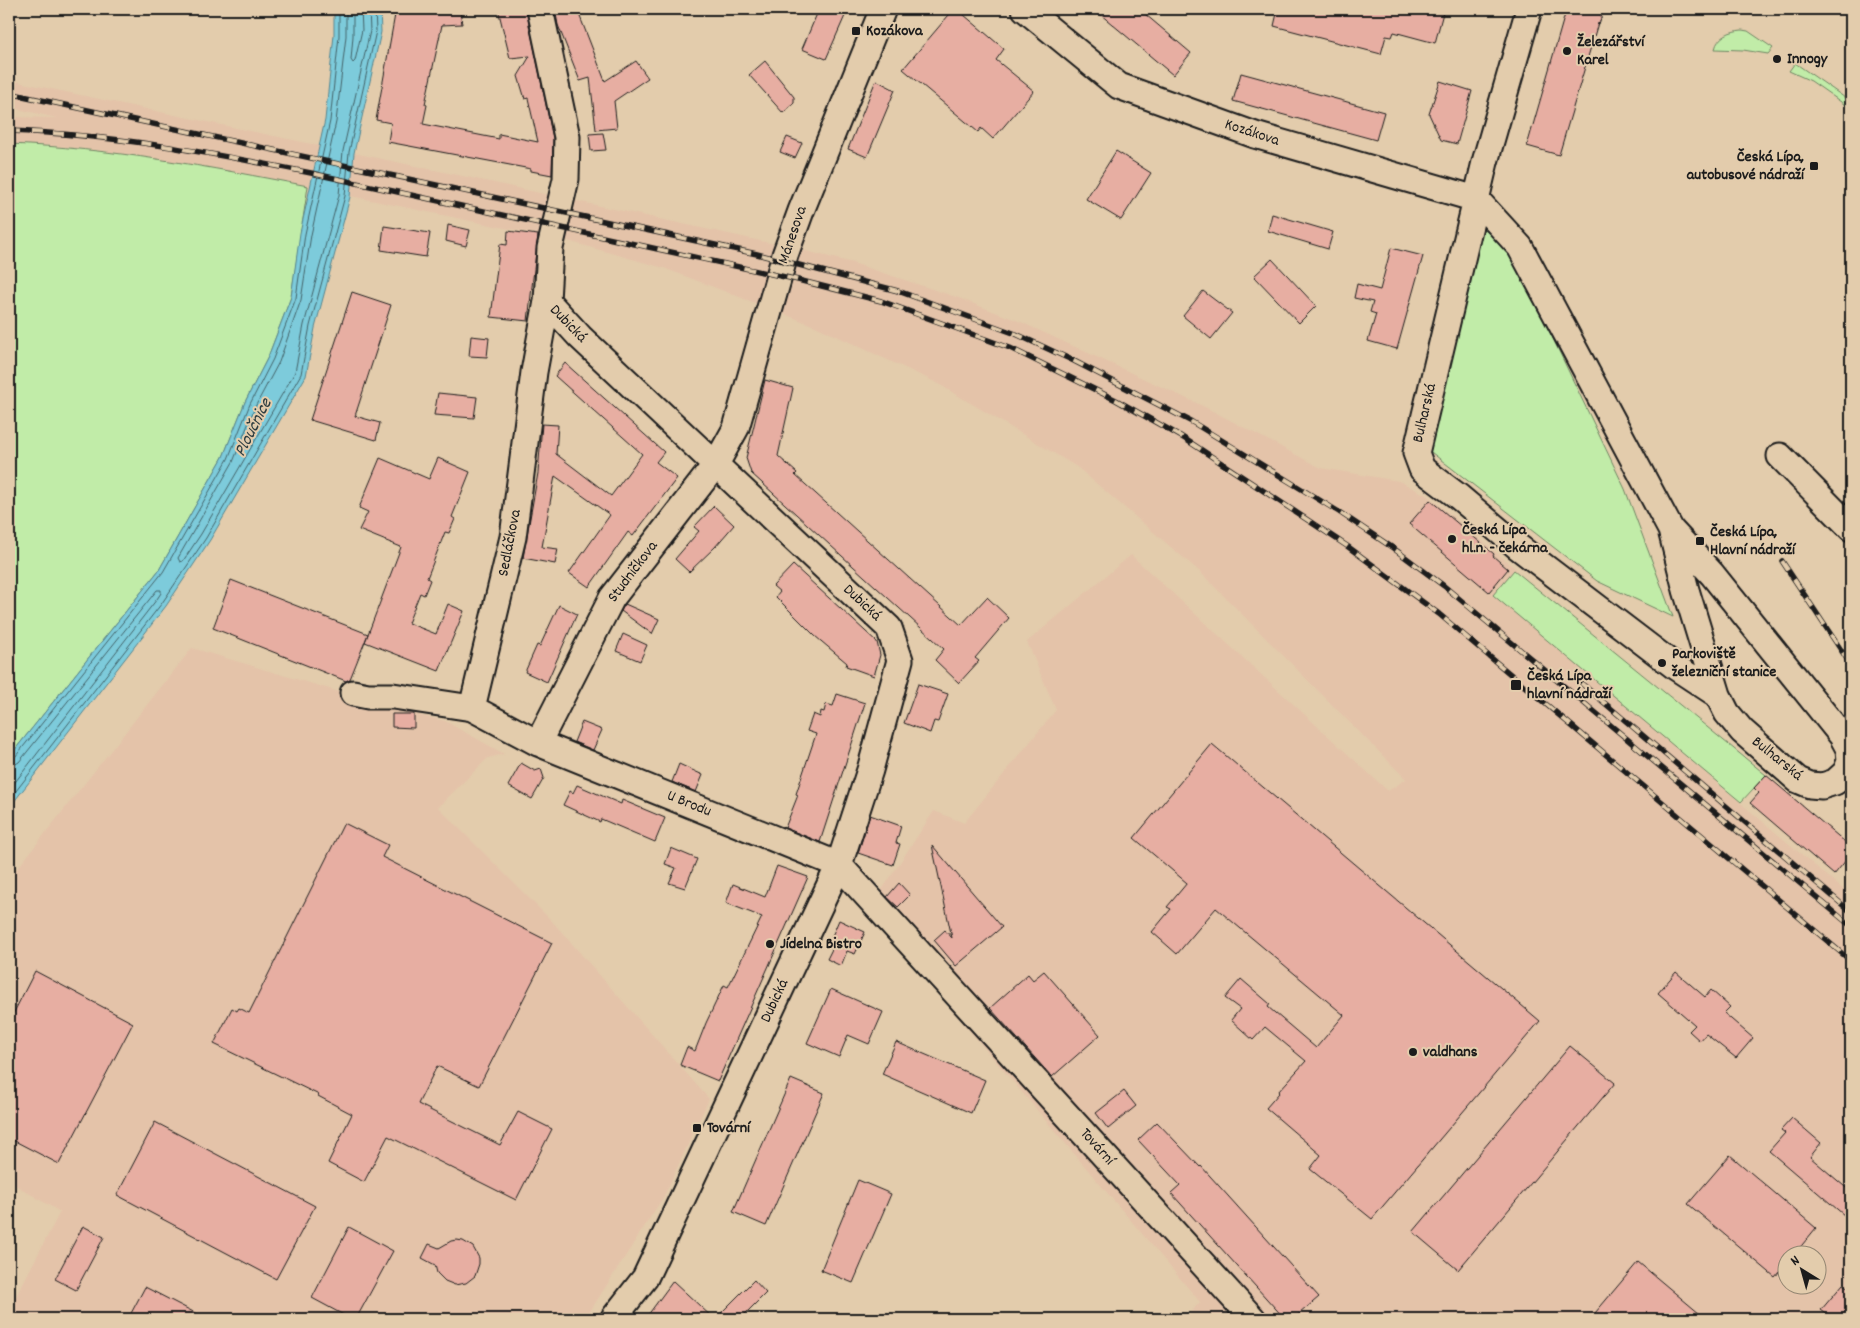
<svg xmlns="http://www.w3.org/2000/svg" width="1860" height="1328" font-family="Dekko,sans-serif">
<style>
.built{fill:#e4c3a9;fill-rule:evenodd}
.green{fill:#c1eca8;stroke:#6e8462}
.water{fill:#7dcbdb;stroke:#56858f}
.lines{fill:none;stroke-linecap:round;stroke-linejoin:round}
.shore{stroke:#436268;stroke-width:1}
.building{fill:#e7aea2;stroke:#1c1c1c}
.minor-casing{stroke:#1c1c1c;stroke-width:29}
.minor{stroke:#e3ccac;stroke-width:25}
.rail-casing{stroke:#1c1c1c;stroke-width:5.5}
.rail{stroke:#e3ccac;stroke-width:4;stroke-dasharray:11;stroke-linecap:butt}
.poi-dot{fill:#1c1c1c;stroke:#e3ccac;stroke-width:2}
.labels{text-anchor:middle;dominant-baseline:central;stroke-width:4;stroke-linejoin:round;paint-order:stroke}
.poi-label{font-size:16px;font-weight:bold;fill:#1c1c1c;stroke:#e3ccac;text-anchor:start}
.street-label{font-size:16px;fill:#1c1c1c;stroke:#e3ccac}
.water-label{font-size:18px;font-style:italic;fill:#2f3f42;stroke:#e3ccac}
</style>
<rect width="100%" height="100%" fill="#e3ccac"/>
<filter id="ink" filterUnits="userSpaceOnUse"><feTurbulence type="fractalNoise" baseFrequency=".02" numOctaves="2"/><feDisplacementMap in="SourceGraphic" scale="10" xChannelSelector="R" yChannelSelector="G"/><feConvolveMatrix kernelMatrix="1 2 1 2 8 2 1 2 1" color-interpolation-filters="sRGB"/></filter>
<g filter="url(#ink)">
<path class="built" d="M 9,80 L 467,177 L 802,250 L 853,263 L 956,297 L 1021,322 L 1203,406 L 1321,468 L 1399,481 L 1428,496 L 1516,569 L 1494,595 L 1851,896 L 1851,1319 L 1185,1319 L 1200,1302 L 868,911 L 934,811 L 964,823 L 1056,710 L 1027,642 L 1131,555 L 1388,791 L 1406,779 L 1199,571 L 1077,467 L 937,383 L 815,326 L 664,268 L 568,241 L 240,173 L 104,151 L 58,146 L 9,144 L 9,117 L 57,118 L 9,107 ZM 1788,1256 L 1818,1256 L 1818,1286 L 1788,1286 Z
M 192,648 L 414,714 L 445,721 L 504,754 L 488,758 L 438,807 L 551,920 L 709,1099 L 664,1196 L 585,1319 L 9,1319 L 9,1310 L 60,1212 L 9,1181 L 9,879 Z"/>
<path class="green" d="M 1742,30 L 1748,31 L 1773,48 L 1768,54 L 1743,50 L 1715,49 C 1718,36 1730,31 1742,30 Z
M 1795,63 L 1851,102 L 1851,109 L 1811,81 L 1789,71 Z
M 9,144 C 110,148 209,167 308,186 L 291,297 L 268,357 L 245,402 L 223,457 L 159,570 L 9,757 Z
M 1482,228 L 1508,247 L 1534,299 L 1625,489 L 1673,617 L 1597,581 L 1427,449 Z
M 1514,570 L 1766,775 L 1741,802 L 1493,595 Z"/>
<path class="water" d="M 334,9 L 380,9 L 381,32 L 354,153 L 350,197 L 315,328 L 306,376 L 210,540 L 166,606 L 9,808 L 9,757 L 159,570 L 223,457 L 245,402 L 268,357 L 291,297 L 300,233 L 325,120 L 334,35 Z"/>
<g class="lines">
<path class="shore" d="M 346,9 L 346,36 L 336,122 L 311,235 L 301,300 L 279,362 L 255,407 L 233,462 L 178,558 L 180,562 L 183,561 L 201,534 L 295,372 L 304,325 L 339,195 L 343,151 L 370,31 L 369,9
M 353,9 L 353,36 L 351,60 L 353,63 L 355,61 L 362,30 L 361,9
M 9,760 L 15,757 L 163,572 L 228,459 L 250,404 L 273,359 L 296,298 L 305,234 L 330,121 L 339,36 L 339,9
M 9,766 L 14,765 L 19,762 L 157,590 L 161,590 L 161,593 L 157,599 L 9,790
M 9,800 L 162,603 L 206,538 L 301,374 L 310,326 L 345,196 L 349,152 L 376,31 L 375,9"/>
</g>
<path class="building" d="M 396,9 L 460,9 L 462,24 L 442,25 L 425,104 L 427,105 L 423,124 L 499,139 L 499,134 L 538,142 L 528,98 L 525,99 L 518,76 L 530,56 L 510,58 L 498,9 L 526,9 L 553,138 L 552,175 L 531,171 L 531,169 L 388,142 L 391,123 L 376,120 Z
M 568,9 L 577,9 L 605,81 L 636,61 L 648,78 L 614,101 L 617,128 L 596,130 L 590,78 L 580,81 L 558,25 L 556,14 Z
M 819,9 L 848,9 L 826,59 L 802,49 Z
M 954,9 L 957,9 L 1004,49 L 996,60 L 1034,91 L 993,139 L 981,128 L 978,132 L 903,69 Z
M 1094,9 L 1139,9 L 1191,53 L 1173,75 Z
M 1278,9 L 1444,9 L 1435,43 L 1394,32 L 1392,37 L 1386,36 L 1381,54 L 1274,26 Z
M 1562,9 L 1604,9 L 1599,24 L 1598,23 L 1559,155 L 1527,146 L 1565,14 L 1561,13 Z
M 765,61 L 794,97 L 794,103 L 783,113 L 749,75 Z
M 1241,73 L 1384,112 L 1376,140 L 1233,101 Z
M 876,80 L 895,90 L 867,157 L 848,149 Z
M 1440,81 L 1472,91 L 1457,144 L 1441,140 L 1429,114 Z
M 603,133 L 606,150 L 591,151 L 589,134 Z
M 787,137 L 802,143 L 795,158 L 780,152 Z
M 1116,151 L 1151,173 L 1121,220 L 1086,199 Z
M 1272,214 L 1333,232 L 1328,249 L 1268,231 Z
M 448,225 L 470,230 L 466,246 L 446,241 Z
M 384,226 L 430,233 L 426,257 L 381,250 Z
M 508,231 L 538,235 L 528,321 L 491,317 L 500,244 L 507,245 Z
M 1391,248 L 1423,256 L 1397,349 L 1368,341 L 1376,314 L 1370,312 L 1373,302 L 1354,298 L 1357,284 L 1380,290 Z
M 1272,259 L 1316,306 L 1299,323 L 1254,276 Z
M 1203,291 L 1232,313 L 1211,339 L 1183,316 Z
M 352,292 L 391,305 L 355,416 L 380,423 L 376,440 L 310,420 Z
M 471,336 L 489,338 L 487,357 L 469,356 Z
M 565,363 L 664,452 L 656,462 L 677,478 L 633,536 L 628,532 L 589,587 L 569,573 L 610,515 L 555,476 L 542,547 L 558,549 L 555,564 L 523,558 L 538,473 L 542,424 L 558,425 L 556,454 L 611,496 L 642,454 L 555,376 Z
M 765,380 L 793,388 L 778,456 L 797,473 L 795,475 L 961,625 L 987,597 L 1009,618 L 975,658 L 979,661 L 959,683 L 935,660 L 944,649 L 751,473 L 746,458 Z
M 438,393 L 477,397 L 474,418 L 434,415 Z
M 380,458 L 429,479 L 438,458 L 470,472 L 452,517 L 455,519 L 449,533 L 445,532 L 427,578 L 430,580 L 424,595 L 420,593 L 408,623 L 436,634 L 448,604 L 464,611 L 439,671 L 365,642 L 401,547 L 359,530 L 368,512 L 359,508 Z
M 1430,500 L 1494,554 L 1493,556 L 1508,569 L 1489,592 L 1409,524 Z
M 714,506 L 734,525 L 715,547 L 689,572 L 675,559 L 699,531 L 694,527 Z
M 793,565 L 877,642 L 880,655 L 874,676 L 846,666 L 847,663 L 815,636 L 776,597 L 780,592 L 773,586 Z
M 231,580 L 368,634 L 350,679 L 346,681 L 213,628 Z
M 625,604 L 659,619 L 652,634 L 621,611 Z
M 559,605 L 577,614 L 547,682 L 525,672 L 537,645 L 540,646 Z
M 623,634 L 647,645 L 640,661 L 616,651 Z
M 918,684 L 948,694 L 938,722 L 934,721 L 930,733 L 904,723 Z
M 837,694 L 865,703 L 820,842 L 785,828 L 798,795 L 796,794 L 816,734 L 807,731 L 813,714 L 820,717 L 821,711 L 824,712 L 826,704 L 833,706 Z
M 392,714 L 414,714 L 414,728 L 392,727 Z
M 582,722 L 602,730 L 593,750 L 574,742 Z
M 1212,744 L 1540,1021 L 1372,1219 L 1310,1169 L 1321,1155 L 1266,1108 L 1279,1093 L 1278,1092 L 1306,1061 L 1265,1027 L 1253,1040 L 1231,1020 L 1240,1009 L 1225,998 L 1241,979 L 1270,1004 L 1268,1007 L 1316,1048 L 1344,1015 L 1216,908 L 1177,954 L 1152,932 L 1171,909 L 1167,907 L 1187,883 L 1134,838 Z
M 521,763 L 535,771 L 541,769 L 544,778 L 532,799 L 508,786 Z
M 679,764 L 703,775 L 696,792 L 672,782 Z
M 1766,775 L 1851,847 L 1851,854 L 1834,875 L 1750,803 L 1759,793 L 1754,788 Z
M 577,785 L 621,804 L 622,800 L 665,818 L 655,842 L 601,819 L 600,822 L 563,805 L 570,791 L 573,793 Z
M 870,815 L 901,826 L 896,843 L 900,844 L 893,865 L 858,853 Z
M 344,823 L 388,845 L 382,857 L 552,943 L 479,1086 L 437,1066 L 418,1104 L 500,1145 L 518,1112 L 552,1129 L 516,1200 L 388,1136 L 364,1182 L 328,1163 L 352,1114 L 318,1096 L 319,1095 L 214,1044 L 232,1008 L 237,1011 L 239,1008 L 249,1013 Z
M 932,845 L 1002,927 L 956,966 L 934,940 L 945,930 L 952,938 Z
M 671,848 L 697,859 L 685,888 L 669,883 L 676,868 L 665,864 Z
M 777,866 L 808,877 L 718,1081 L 680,1065 L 687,1047 L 695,1051 L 706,1023 L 724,985 L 728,987 L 762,917 L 726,903 L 733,884 L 765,897 Z
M 899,883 L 910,895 L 898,907 L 887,897 Z
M 839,920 L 865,932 L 855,954 L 847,951 L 841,966 L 827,959 L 834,945 L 829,943 Z
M 35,971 L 133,1023 L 59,1164 L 9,1138 L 9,1022 Z
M 1044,971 L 1100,1035 L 1052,1077 L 990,1008 L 1028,974 L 1033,980 Z
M 1676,972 L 1705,997 L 1711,990 L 1730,1007 L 1724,1013 L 1753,1038 L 1736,1058 L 1706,1034 L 1700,1041 L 1689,1031 L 1695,1025 L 1658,993 Z
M 831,989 L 883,1012 L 869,1044 L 848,1035 L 839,1057 L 807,1043 Z
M 896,1042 L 985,1080 L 971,1113 L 882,1074 Z
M 1570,1046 L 1615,1083 L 1458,1270 L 1413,1232 Z
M 791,1079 L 824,1093 L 766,1226 L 733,1212 Z
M 1124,1091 L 1136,1106 L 1108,1129 L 1096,1113 Z
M 1792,1118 L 1821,1143 L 1810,1157 L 1851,1192 L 1851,1221 L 1769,1151 L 1785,1133 L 1781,1130 Z
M 155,1122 L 315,1206 L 276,1279 L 117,1195 Z
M 1157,1122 L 1200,1167 L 1201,1166 L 1319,1297 L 1293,1319 L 1285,1319 L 1171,1193 L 1180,1185 L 1138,1140 Z
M 1730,1155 L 1816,1228 L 1793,1256 L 1788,1256 L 1788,1261 L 1775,1277 L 1688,1204 Z
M 858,1180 L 891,1194 L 853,1283 L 821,1270 Z
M 83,1226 L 104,1237 L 76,1290 L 55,1279 Z
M 349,1227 L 393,1251 L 356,1319 L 351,1319 L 312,1298 Z
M 457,1240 L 463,1241 L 473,1247 L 479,1258 L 479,1264 L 475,1276 L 466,1283 L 460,1284 L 455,1285 L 445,1281 L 437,1273 L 435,1265 L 422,1258 L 429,1244 L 439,1248 L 451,1241 Z
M 1638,1262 L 1706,1319 L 1590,1319 Z
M 754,1280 L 766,1293 L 740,1319 L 715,1319 Z
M 673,1281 L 714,1319 L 645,1319 Z
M 1843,1284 L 1851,1290 L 1851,1319 L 1833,1319 L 1821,1310 Z
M 145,1287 L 207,1319 L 128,1319 Z"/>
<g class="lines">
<g class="minor-casing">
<path id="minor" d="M 1025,9 L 1119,86 L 1255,135 L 1476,199
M 1529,9 L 1485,162 L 1416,453 L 1422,469 L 1459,497 L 1517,546 L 1677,668 L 1718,695
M 1476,199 L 1520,247 L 1671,530 L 1686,590 L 1718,695 L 1727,713 L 1742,731 L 1798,780 L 1810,785 L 1822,786 L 1835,782 L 1846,772 L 1850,761 L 1849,749 L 1842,736 L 1712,574 L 1671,530
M 547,301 L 580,337 L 889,628 L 900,660 L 870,770 L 839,865 L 645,1278 L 613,1319
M 1780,456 L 1851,528
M 353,693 L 368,696 L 393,696 L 472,708 L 538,743 L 839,865 L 1253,1319
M 472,708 L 513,537 L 534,372 L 547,301 L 550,248 L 566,179 L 567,137 L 540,9
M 538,743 L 612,598 L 716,464 L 736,428 L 785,255 L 801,211 L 883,9"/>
</g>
<use href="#minor" class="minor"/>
<g class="rail-casing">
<path id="rail" d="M 9,93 L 757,254 L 898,291 L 1016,334 L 1074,361 L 1192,422 L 1339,512 L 1393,548 L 1444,586 L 1851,926
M 9,131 C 111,134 211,153 311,173 L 794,279 L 881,301 L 1010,348 L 1116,400 L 1182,437 L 1347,546 L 1439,614 L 1851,961
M 1782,561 L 1851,665
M 1581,683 L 1851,912"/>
</g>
<use href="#rail" class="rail"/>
</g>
</g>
<g class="poi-dot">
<rect x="851" y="26" width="10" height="10" rx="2.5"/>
<circle cx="1567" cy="51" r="5"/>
<circle cx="1777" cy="59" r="5"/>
<rect x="1809" y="161" width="10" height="10" rx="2.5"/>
<circle cx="1452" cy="539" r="5"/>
<rect x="1695" y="536" width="10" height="10" rx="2.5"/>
<circle cx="1662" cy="663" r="5"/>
<rect x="1510" y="679" width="12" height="12" rx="2.5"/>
<circle cx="770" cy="944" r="5"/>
<circle cx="1413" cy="1052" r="5"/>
<rect x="692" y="1123" width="10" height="10" rx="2.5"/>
</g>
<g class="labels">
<g class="poi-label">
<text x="866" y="31">Kozákova</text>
<text x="1577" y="42">Železářství<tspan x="1577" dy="18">Karel</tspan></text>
<text x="1787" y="59">Innogy</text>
<text x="1804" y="157" text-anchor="end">Česká Lípa,<tspan x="1804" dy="18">autobusové nádraží</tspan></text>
<text x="1462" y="530">Česká Lípa<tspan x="1462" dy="18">hl.n. - čekárna</tspan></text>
<text x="1710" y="532">Česká Lípa,<tspan x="1710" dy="18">Hlavní nádraží</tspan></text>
<text x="1672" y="654">Parkoviště<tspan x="1672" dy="18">železniční stanice</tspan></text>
<text x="1527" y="676">Česká Lípa<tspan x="1527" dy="18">hlavní nádraží</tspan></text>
<text x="780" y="944">Jídelna Bistro</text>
<text x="1423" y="1052">valdhans</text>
<text x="707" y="1128">Tovární</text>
</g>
<g class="street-label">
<text transform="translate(1252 133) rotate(18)">Kozákova</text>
<text transform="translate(793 235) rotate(-71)">Mánesova</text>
<text transform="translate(568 324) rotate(46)">Dubická</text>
<text transform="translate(1425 413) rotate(-77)">Bulharská</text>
<text transform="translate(510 543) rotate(-79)">Sedláčkova</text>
<text transform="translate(633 572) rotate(-53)">Studničkova</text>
<text transform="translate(862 603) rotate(43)">Dubická</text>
<text transform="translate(1777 759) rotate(39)">Bulharská</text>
<text transform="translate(689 804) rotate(22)">U Brodu</text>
<text transform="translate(775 1001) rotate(-65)">Dubická</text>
<text transform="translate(1097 1147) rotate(48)">Tovární</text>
</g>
<g class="water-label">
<text transform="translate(254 428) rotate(-63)">Ploučnice</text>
</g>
</g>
<rect width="1860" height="1328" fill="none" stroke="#e3ccac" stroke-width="30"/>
<rect x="15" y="15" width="1830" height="1298" fill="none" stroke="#1c1c1c" stroke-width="2" filter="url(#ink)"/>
<g transform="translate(1802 1270) rotate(323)"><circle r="24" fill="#e3ccac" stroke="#938672"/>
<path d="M0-4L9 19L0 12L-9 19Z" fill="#1c1c1c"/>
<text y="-8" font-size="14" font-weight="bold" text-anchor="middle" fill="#1c1c1c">N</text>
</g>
</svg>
